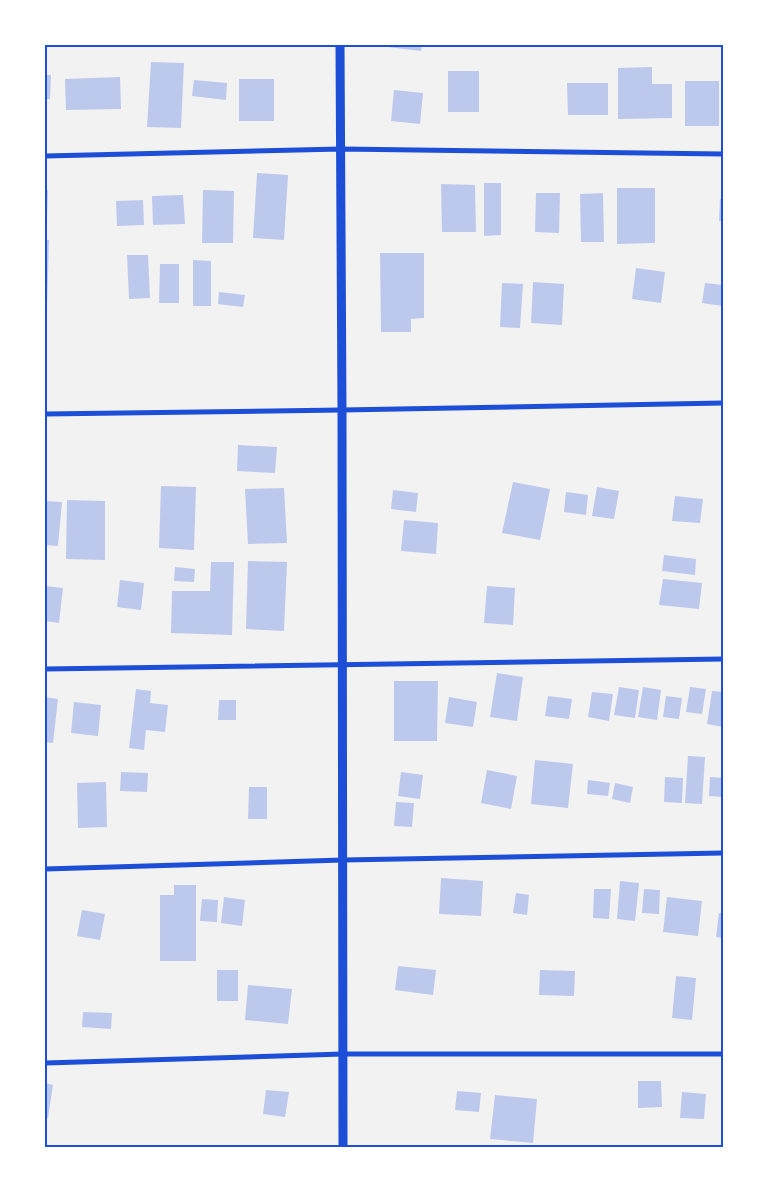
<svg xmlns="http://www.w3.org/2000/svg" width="768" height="1192" font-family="Helvetica,sans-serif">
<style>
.building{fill:#bdc9ec}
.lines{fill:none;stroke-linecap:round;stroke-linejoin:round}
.minor{stroke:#1d4ed8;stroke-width:5}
.tertiary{stroke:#1d4ed8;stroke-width:9}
.neatline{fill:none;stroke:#1d4ed8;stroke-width:2}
</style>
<rect width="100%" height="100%" fill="#f2f2f2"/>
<path class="building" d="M 379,45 L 422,45 L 421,51 L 379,46 Z
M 151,62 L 184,63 L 181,128 L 147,127 Z
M 652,67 L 652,84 L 672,84 L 672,118 L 618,119 L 618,68 Z
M 448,71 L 479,71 L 479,112 L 448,112 Z
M 45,75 L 51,75 L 50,99 L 45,99 Z
M 120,77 L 121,109 L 66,110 L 65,79 Z
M 239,79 L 274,79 L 274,121 L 239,121 Z
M 194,80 L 227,83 L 226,100 L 192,96 Z
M 685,81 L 719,81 L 719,126 L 685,126 Z
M 567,83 L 608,83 L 608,115 L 568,115 Z
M 394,90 L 423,93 L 420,124 L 391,121 Z
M 257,173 L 288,175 L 284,240 L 253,238 Z
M 484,183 L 501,183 L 501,235 L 484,236 Z
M 441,184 L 475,185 L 476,232 L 442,232 Z
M 617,188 L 655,188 L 655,243 L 617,244 Z
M 45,190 L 48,190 L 47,220 L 45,220 Z
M 203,190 L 234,191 L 233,243 L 202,243 Z
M 536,193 L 560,193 L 559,233 L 535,232 Z
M 603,193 L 604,242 L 581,242 L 580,194 Z
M 183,195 L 185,224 L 153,225 L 152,196 Z
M 720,199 L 723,199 L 723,221 L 719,221 Z
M 143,200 L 144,225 L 117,226 L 116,201 Z
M 45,240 L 49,240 L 47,308 L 45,308 Z
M 380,253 L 424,253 L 424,318 L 411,319 L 411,332 L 381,332 Z
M 127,255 L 148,255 L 150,298 L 129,299 Z
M 193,260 L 211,261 L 211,306 L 193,306 Z
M 160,264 L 179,264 L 179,303 L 159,303 Z
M 636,268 L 665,272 L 661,303 L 632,299 Z
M 533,282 L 564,284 L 562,325 L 531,323 Z
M 502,283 L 523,284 L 520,328 L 500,327 Z
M 705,283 L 723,285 L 723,306 L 702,303 Z
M 219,292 L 245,295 L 243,307 L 218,304 Z
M 238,445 L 277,447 L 275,473 L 237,471 Z
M 513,482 L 550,489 L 540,540 L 502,533 Z
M 161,486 L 196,487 L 194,550 L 159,548 Z
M 597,487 L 619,491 L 614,519 L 592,516 Z
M 284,488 L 287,543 L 248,544 L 245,489 Z
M 393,490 L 418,493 L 416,512 L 391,509 Z
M 566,492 L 588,495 L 586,515 L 564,512 Z
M 675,496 L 703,499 L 700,523 L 672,521 Z
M 67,500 L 105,501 L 105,560 L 66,559 Z
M 45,501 L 62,502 L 58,546 L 45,545 Z
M 404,520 L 438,523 L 436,554 L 401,551 Z
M 664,555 L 696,559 L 695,575 L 662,571 Z
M 248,561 L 287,562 L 284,631 L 246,629 Z
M 211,562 L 234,562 L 232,635 L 171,633 L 172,591 L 210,591 Z
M 175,567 L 195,569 L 194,582 L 174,581 Z
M 663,579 L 702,583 L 699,609 L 659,605 Z
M 120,580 L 144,583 L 141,610 L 117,607 Z
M 45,586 L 63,588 L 59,623 L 45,621 Z
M 487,586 L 515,588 L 513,625 L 484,623 Z
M 497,673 L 523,677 L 517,721 L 490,717 Z
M 394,681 L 438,681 L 437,741 L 394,741 Z
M 619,687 L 639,690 L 635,718 L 614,715 Z
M 643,687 L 661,690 L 657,720 L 638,717 Z
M 690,687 L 706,689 L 702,714 L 686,712 Z
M 136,689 L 151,691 L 150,703 L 168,705 L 165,732 L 146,730 L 144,750 L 129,748 Z
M 712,691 L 723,692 L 723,727 L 707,724 Z
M 592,692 L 613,694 L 609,721 L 588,717 Z
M 548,696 L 572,699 L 569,719 L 545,716 Z
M 666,696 L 682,698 L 679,719 L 663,717 Z
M 45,697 L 58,699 L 53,743 L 45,742 Z
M 449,697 L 477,702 L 473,727 L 445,723 Z
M 219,700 L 236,700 L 236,720 L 218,720 Z
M 74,702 L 101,705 L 98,736 L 71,733 Z
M 688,756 L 705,757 L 702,804 L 685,803 Z
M 535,760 L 573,764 L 568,808 L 531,804 Z
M 487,770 L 517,776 L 511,809 L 481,803 Z
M 121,772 L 148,773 L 147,792 L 120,791 Z
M 401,772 L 423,775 L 420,799 L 398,796 Z
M 665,777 L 683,778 L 682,803 L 664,802 Z
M 710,777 L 723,778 L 723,797 L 709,796 Z
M 588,780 L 610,783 L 608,796 L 587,794 Z
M 106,782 L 107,827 L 78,828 L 77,783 Z
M 615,783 L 633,787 L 630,803 L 612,799 Z
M 249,787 L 267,787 L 267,819 L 248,819 Z
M 396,802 L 414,803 L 412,827 L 394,826 Z
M 441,878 L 483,881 L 481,916 L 439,914 Z
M 620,881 L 639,883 L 635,921 L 617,919 Z
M 174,885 L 196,885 L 196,961 L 160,961 L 160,895 L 174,895 Z
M 594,889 L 611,889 L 609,919 L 593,918 Z
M 644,889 L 660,890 L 659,914 L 642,913 Z
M 516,893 L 529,895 L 527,915 L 513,913 Z
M 224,897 L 245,900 L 242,926 L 221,923 Z
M 667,897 L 702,901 L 698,936 L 663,932 Z
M 202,899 L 218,900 L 217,922 L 200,921 Z
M 82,910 L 105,914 L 100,940 L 77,936 Z
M 719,913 L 723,913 L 723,938 L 716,937 Z
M 398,966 L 436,970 L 433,995 L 395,990 Z
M 217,970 L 238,970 L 238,1001 L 217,1001 Z
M 540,970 L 575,971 L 574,996 L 539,995 Z
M 676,976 L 696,978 L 692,1020 L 672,1018 Z
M 248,985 L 292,989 L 288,1024 L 245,1020 Z
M 83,1012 L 112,1013 L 111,1029 L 82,1027 Z
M 638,1081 L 661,1081 L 662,1107 L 638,1108 Z
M 45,1083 L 53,1085 L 48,1118 L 45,1117 Z
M 266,1090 L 289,1092 L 285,1117 L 263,1114 Z
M 457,1091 L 481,1093 L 479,1112 L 455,1110 Z
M 682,1092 L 706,1094 L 704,1119 L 680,1118 Z
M 495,1095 L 537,1099 L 533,1143 L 490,1139 Z"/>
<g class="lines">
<path class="minor" d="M 45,156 L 341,149 L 723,154
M 45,414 L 342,410 L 723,403
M 45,669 L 723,659
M 45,869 L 343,860 L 723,853
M 45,1063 L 343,1054 L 723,1054"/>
<path class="tertiary" d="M 340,45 L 342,410 L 343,1147"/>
</g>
<rect width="768" height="1192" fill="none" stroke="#ffffff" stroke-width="92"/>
<rect x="46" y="46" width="676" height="1100" class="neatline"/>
</svg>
